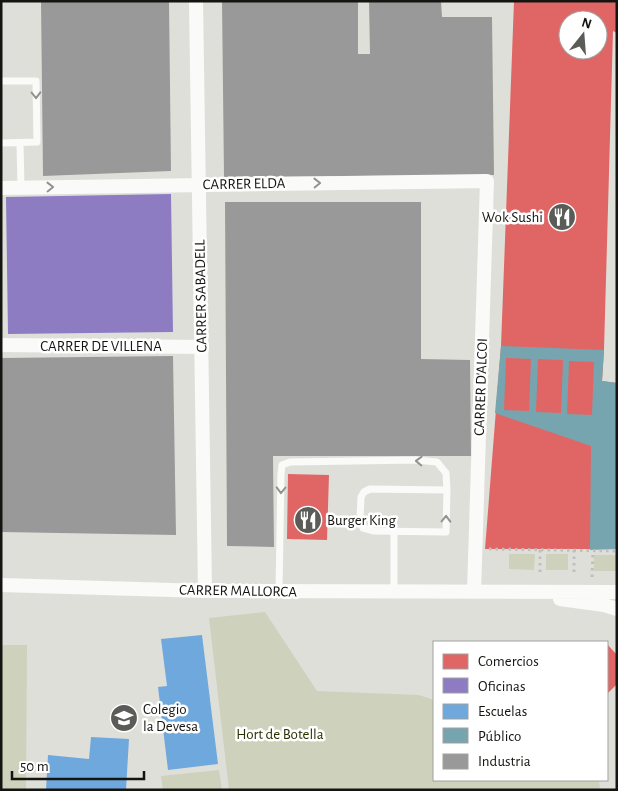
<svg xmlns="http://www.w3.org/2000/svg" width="618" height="791" font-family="'Alegreya Sans',sans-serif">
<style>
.green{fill:#ced1bb}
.shops{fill:#e06666;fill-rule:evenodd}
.offices{fill:#8e7cc3}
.schools{fill:#6fa8dc}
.public{fill:#76a5af;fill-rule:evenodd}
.industry{fill:#999}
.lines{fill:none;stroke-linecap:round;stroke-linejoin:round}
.path{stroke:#bfbfbe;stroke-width:3;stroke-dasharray:2.5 4;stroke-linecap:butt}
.lane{stroke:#fafaf9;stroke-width:7}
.street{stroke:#fafaf9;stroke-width:14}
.oneway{stroke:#929291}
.labels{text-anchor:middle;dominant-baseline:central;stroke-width:5;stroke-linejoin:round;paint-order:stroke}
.street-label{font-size:15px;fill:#141411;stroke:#fff}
.poi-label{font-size:15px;fill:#141411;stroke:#fff;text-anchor:start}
.park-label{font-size:15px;fill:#2c2f00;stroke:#fff}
</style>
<rect width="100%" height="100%" fill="#dfdfda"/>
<path class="green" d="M 509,554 L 535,554 L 534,570 L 509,569 Z
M 546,554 L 568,554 L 568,570 L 546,570 Z
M 594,555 L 617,555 L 617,571 L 594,571 Z
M 265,612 L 317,691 L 419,695 L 434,700 L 434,780 L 599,780 L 600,790 L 229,790 L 209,618 Z
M 1,645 L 27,645 L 26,790 L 1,790 Z
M 219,770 L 222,790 L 163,790 L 161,776 Z"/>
<path class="shops" d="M 514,1 L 615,1 L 617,3 L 617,33 L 613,31 L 604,350 L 602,381 L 617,383 L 617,549 L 485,549 L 501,346 ZM 568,20 L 598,20 L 598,50 L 568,50 Z
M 288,474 L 329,475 L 327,540 L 287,539 Z
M 607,644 L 617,655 L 617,684 L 607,694 Z"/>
<path class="offices" d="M 171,194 L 173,332 L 8,334 L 6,197 Z"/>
<path class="schools" d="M 202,635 L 218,764 L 168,770 L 158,687 L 167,686 L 161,639 Z
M 91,737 L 129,739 L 126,790 L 46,790 L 48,755 L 89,759 Z"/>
<path class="public" d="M 501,346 L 604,350 L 602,381 L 617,383 L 617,549 L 590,550 L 591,446 L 495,413 ZM 506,358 L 531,359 L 529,411 L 504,410 ZM 538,359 L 563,360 L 561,413 L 536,412 ZM 569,361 L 594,362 L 592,415 L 567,414 Z"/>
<path class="industry" d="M 41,1 L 169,1 L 171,171 L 43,176 Z
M 222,1 L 358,1 L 358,54 L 370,54 L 369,1 L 441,1 L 442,17 L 492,17 L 494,175 L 224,177 Z
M 225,202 L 421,202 L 421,359 L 470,360 L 471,456 L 273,456 L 274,547 L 227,546 Z
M 173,356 L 176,535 L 1,532 L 1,358 Z"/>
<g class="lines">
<path class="path" d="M 489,549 L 617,551
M 574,550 L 574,574
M 540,572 L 540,550
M 592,577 L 593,551"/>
<path class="lane" d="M 1,81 L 36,81 L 37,142 L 1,143
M 20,143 L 21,188
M 394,532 L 394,592
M 279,592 L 281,474 L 282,465 L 290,462 L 416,460 L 437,462 L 446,473 L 447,490 L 446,532 L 374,531 L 363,528 L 360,520 L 361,497 L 364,492 L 370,489 L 447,490"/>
<path class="street" d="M 196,1 L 205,591
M 1,188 L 487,181 L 474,592
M 1,345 L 202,347
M 1,585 L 205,591 L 617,592
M 560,599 L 604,605 L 617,609"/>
</g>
<defs><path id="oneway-chevron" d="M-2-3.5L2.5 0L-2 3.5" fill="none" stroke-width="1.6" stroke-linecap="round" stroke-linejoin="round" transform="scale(1.25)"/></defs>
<g class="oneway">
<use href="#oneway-chevron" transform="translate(36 95) rotate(89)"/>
<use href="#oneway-chevron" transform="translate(317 183) rotate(-1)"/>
<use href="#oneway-chevron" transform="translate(50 187) rotate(-1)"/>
<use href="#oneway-chevron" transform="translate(419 461) rotate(-178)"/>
<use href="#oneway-chevron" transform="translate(281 490) rotate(91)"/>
<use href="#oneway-chevron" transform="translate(446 519) rotate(-89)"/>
</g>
<defs>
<g id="restaurant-disc" transform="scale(1.4375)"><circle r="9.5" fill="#5b5b57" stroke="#fff"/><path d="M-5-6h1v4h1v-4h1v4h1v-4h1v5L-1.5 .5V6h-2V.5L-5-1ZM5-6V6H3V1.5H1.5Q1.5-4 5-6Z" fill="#fff"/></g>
<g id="school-disc" transform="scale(1.4375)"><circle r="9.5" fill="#5b5b57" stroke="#fff"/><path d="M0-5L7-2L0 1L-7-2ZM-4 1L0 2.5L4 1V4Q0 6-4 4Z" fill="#fff"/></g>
</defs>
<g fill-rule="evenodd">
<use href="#restaurant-disc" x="562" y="217"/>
<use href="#restaurant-disc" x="308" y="520"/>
<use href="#school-disc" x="124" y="718"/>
</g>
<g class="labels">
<g class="street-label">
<text transform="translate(244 184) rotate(-1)">CARRER ELDA</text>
<text transform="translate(201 296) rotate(-91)">CARRER SABADELL</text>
<text x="101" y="346">CARRER DE VILLENA</text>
<text transform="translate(481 387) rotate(-88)">CARRER D'ALCOI</text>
<text transform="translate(238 591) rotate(1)">CARRER MALLORCA</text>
</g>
<g class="poi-label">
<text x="543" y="217" text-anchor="end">Wok Sushi</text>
<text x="327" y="520">Burger King</text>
<text x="143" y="709">Colegio<tspan x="143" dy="17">la Devesa</tspan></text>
</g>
<g class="park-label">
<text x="280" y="734">Hort de Botella</text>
</g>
</g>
<rect width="618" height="791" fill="none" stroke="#141411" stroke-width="5"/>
<rect x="433" y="641" width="175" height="140" fill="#ffffff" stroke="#a1a1a0"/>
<rect x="443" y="654" width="25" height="15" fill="#e06666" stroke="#a1a1a0"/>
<text x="478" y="666" font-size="15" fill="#141411">Comercios</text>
<rect x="443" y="678" width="25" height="15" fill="#8e7cc3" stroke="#a1a1a0"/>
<text x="478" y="691" font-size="15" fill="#141411">Oficinas</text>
<rect x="443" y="704" width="25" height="15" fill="#6fa8dc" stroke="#a1a1a0"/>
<text x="478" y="716" font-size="15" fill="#141411">Escuelas</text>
<rect x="443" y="728" width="25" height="15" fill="#76a5af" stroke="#a1a1a0"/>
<text x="478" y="741" font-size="15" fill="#141411">Público</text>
<rect x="443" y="754" width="25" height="15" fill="#999999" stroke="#a1a1a0"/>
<text x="478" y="766" font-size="15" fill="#141411">Industria</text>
<g transform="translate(583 35) rotate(17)"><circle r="24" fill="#ffffff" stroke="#a1a1a0"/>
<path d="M0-4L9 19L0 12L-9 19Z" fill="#5b5b57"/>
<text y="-8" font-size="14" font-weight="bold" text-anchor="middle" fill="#141411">N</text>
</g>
<path d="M12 771v8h132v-8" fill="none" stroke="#141411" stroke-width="2.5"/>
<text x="20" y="771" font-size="15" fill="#141411" stroke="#ffffff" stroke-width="4" paint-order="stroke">50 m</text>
</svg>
